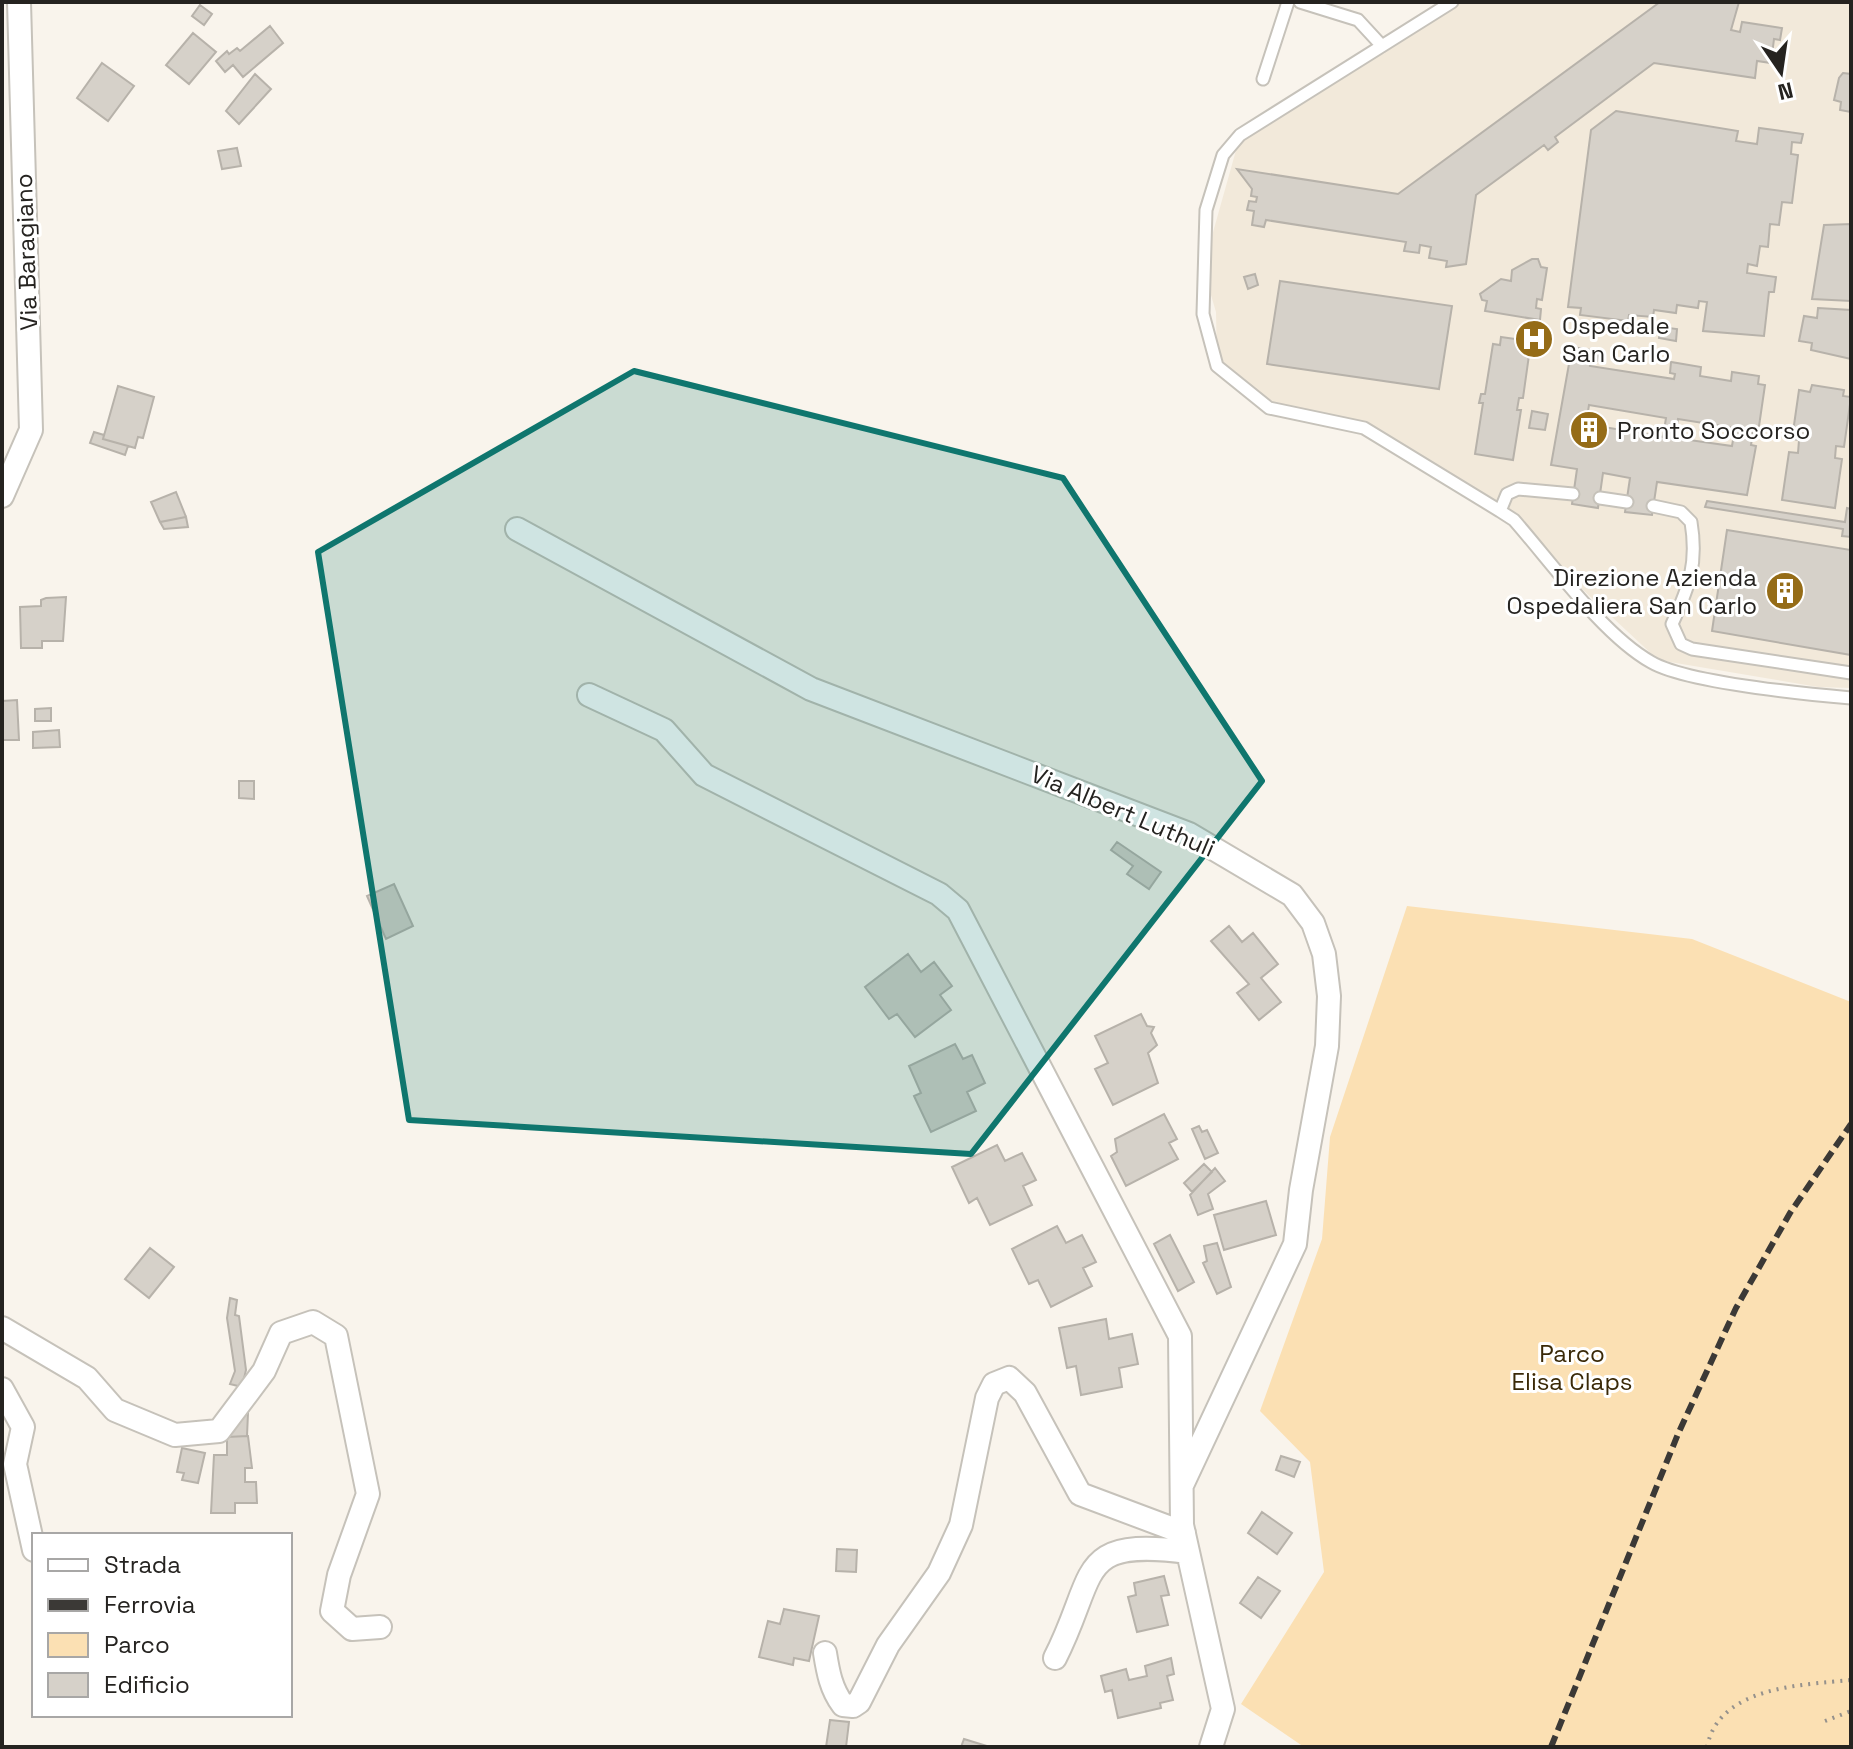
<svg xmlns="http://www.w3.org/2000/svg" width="1853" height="1749" font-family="'Space Grotesk',sans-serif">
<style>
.built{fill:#f2e9da}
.green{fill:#fbe0b3}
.building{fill:#d6d1c9;stroke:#b7b2aa;stroke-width:2;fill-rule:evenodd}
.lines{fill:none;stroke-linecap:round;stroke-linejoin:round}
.lane-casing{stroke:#c6c2ba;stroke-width:15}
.street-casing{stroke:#c6c2ba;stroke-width:26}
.path{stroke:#95918c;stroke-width:4;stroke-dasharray:2 6;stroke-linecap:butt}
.lane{stroke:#fff;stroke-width:11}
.street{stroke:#fff;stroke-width:22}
.rail{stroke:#3b3936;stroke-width:6;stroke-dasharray:12 6;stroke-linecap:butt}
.marked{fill:#0f766e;fill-opacity:0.2;stroke:#0f766e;stroke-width:6;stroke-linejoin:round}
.labels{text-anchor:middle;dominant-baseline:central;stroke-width:6;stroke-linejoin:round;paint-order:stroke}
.street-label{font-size:24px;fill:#252320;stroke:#fff}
.poi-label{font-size:24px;fill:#252320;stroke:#fff;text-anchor:start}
.park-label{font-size:24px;fill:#3a2907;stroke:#fff}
</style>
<rect width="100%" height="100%" fill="#f9f4ec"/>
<path class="built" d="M 1459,2 L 1851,2 L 1851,688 L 1818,687 L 1658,660 L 1507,519 L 1365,428 L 1269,408 L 1217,366 L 1216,312 L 1203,268 L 1240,136 Z"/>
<path class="green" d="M 1407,906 L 1692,939 L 1851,1002 L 1851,1747 L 1304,1747 L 1241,1704 L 1324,1572 L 1310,1462 L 1260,1411 L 1322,1239 L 1330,1137 Z"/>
<path class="building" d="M 1660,2 L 1739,2 L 1731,30 L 1740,32 L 1742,22 L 1782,28 L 1780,40 L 1774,39 L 1771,63 L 1757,61 L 1755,78 L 1654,63 L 1555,137 L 1558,142 L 1548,150 L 1544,145 L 1476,195 L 1466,264 L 1446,267 L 1447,261 L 1429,258 L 1431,247 L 1420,245 L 1419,253 L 1404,251 L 1406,242 L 1266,220 L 1264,227 L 1252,225 L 1254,211 L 1247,210 L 1249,201 L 1256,202 L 1257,197 L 1251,196 L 1252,189 L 1237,169 L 1398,194 Z
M 200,5 L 212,14 L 204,25 L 192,16 Z
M 270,26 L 283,43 L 243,77 L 233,65 L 225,72 L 216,61 L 227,51 L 229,54 L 237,48 L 240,51 Z
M 193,33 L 216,52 L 189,84 L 166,65 Z
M 102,63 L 134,86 L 108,121 L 77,98 Z
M 1843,73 L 1851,74 L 1851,112 L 1840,110 L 1841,102 L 1834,100 L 1839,78 Z
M 255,74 L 271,89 L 239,124 L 226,111 Z
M 1616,111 L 1738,131 L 1736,141 L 1757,144 L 1759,128 L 1803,134 L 1801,143 L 1792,142 L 1791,154 L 1798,155 L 1792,203 L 1782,202 L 1779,225 L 1770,224 L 1768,247 L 1760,246 L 1757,266 L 1748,264 L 1747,273 L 1776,277 L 1774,292 L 1769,292 L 1764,336 L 1703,331 L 1707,302 L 1699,301 L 1698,308 L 1677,305 L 1676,313 L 1654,310 L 1653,317 L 1629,315 L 1628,321 L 1580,315 L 1581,308 L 1568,307 L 1591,130 Z
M 237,148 L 241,166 L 222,169 L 218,151 Z
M 1851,224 L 1851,301 L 1812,299 L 1824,225 Z
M 1532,259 L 1538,259 L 1541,267 L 1547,268 L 1542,300 L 1537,299 L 1536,308 L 1541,309 L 1540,320 L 1485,311 L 1487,301 L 1482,300 L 1480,294 L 1501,279 L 1511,281 L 1512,270 Z
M 1255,274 L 1258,285 L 1248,289 L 1244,277 Z
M 1280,281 L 1452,306 L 1439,389 L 1267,364 Z
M 1818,308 L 1851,310 L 1851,359 L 1811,350 L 1812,343 L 1799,341 L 1804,316 L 1817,318 Z
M 1661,327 L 1677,329 L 1676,341 L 1659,338 Z
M 1501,337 L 1529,341 L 1530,348 L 1523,398 L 1519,398 L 1517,410 L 1521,410 L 1513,460 L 1475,454 L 1483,403 L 1479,403 L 1481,394 L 1485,394 L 1493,344 L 1500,345 Z
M 1572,347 L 1599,351 L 1597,361 L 1591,361 L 1590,366 L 1674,379 L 1675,374 L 1670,373 L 1671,362 L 1701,367 L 1700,376 L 1731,381 L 1732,372 L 1759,376 L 1758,384 L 1765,385 L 1758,433 L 1753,432 L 1751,445 L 1756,446 L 1747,495 L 1657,482 L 1652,515 L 1625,512 L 1630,478 L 1603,473 L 1598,508 L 1572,504 L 1577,469 L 1551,465 ZM 1589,405 L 1666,418 L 1663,437 L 1586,424 ZM 1678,419 L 1735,428 L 1732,446 L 1675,438 Z
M 1812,385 L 1844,390 L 1843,396 L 1851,397 L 1844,447 L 1836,446 L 1835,458 L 1842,459 L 1835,508 L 1782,500 L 1789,452 L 1798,453 L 1799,440 L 1792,439 L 1799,390 L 1810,392 Z
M 118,386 L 154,397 L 143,438 L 138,437 L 135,448 L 103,439 Z
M 1532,411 L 1548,414 L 1545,430 L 1529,428 Z
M 94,432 L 104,435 L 103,439 L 128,446 L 125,455 L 90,443 Z
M 176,492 L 186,517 L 160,522 L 151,502 Z
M 1707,501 L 1845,522 L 1847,508 L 1851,509 L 1851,537 L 1842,536 L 1843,529 L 1705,507 Z
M 186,517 L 188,527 L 164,529 L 160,522 Z
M 1727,530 L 1851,550 L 1851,655 L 1712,631 Z
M 66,597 L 63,641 L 42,641 L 42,648 L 21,648 L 20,607 L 41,606 L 41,600 L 46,598 Z
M 17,700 L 19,740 L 2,740 L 2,701 Z
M 51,708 L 51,721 L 35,721 L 35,709 Z
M 59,730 L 60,747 L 33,748 L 33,732 Z
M 239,781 L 254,781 L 254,799 L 239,798 Z
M 1117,842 L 1161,872 L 1149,889 L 1127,874 L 1133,866 L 1111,850 Z
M 394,884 L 413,926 L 386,939 L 367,896 Z
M 1229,926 L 1242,942 L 1253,933 L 1278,964 L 1261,978 L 1281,1002 L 1259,1020 L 1237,993 L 1249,984 L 1211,941 Z
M 908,954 L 921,972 L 934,962 L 952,986 L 940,995 L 951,1010 L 915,1037 L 897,1014 L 889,1019 L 865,987 Z
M 1141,1014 L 1147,1026 L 1154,1027 L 1151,1033 L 1157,1045 L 1148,1053 L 1158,1083 L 1113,1105 L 1095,1069 L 1108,1063 L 1095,1036 Z
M 955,1044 L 963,1059 L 972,1055 L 985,1083 L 967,1092 L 976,1111 L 931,1132 L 914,1096 L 921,1093 L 909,1066 Z
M 1164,1114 L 1177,1139 L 1169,1143 L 1178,1159 L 1126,1186 L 1111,1156 L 1117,1152 L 1115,1139 Z
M 1199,1126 L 1202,1132 L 1207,1130 L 1218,1153 L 1205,1159 L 1192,1129 Z
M 997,1145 L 1005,1161 L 1022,1153 L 1036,1180 L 1023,1186 L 1032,1205 L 990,1225 L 977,1198 L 969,1203 L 952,1167 Z
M 1204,1164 L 1212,1172 L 1192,1192 L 1184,1183 Z
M 1215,1168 L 1225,1181 L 1208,1194 L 1213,1209 L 1198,1215 L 1190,1195 Z
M 1266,1201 L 1276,1235 L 1224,1250 L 1214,1215 Z
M 1057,1226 L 1066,1243 L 1082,1235 L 1096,1262 L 1083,1268 L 1092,1286 L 1051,1307 L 1038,1280 L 1029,1284 L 1012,1249 Z
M 1170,1235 L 1194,1282 L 1178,1291 L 1154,1244 Z
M 1217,1243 L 1231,1287 L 1217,1294 L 1203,1263 L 1207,1261 L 1204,1246 Z
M 150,1248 L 174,1267 L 149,1298 L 125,1279 Z
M 230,1298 L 237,1300 L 235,1315 L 239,1316 L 246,1370 L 242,1387 L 230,1384 L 235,1371 L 227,1318 Z
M 1106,1319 L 1109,1339 L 1132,1334 L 1138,1364 L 1119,1368 L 1122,1387 L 1081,1395 L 1076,1366 L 1067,1368 L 1059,1328 Z
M 234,1413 L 248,1413 L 247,1436 L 227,1437 Z
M 248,1436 L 252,1468 L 245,1468 L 245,1482 L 256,1482 L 257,1503 L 235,1503 L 235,1513 L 211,1513 L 214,1455 L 227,1455 L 227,1437 Z
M 182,1448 L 205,1453 L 198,1483 L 182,1480 L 184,1473 L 177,1472 Z
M 1281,1456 L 1300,1462 L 1294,1477 L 1276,1470 Z
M 1262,1512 L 1292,1533 L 1277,1554 L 1248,1533 Z
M 837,1549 L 857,1550 L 856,1572 L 836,1571 Z
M 1164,1576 L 1169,1595 L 1161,1596 L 1168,1625 L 1137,1632 L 1128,1597 L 1136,1595 L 1134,1583 Z
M 1258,1577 L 1280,1591 L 1261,1618 L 1240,1603 Z
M 784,1609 L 819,1616 L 809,1661 L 794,1658 L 793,1665 L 759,1657 L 768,1621 L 780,1624 Z
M 1171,1658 L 1174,1674 L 1167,1676 L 1173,1700 L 1160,1703 L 1161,1708 L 1118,1718 L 1112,1690 L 1105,1692 L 1101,1676 L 1126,1669 L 1129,1680 L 1147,1676 L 1145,1666 Z
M 830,1720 L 849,1722 L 846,1747 L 826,1747 Z
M 964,1739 L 990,1747 L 961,1747 Z"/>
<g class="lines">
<g class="lane-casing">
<path id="lane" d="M 1300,2 L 1358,20 L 1382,46
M 1452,2 L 1240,135 L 1223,155 L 1206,210 L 1203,314 L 1217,366 L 1269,408 L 1364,428 L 1500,511 L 1514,520 C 1551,562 1603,635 1651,662 C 1687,683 1806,694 1851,698
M 1263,79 L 1288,2
M 1600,498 L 1627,502
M 1653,506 L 1681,512 L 1691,522 C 1698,564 1689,587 1672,624 L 1681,644 L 1692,649 L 1851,673
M 1500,511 L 1507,494 L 1518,489 L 1573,494"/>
</g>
<g class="street-casing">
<path id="street" d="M 2,496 L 31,430 L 19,2
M 517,529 L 811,689 L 1189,834 L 1292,895 L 1313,923 L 1324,954 L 1329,996 L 1327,1046 L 1301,1190 L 1295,1244 L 1183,1483
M 589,695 L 664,730 L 704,775 L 939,894 L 958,910 L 1180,1336 L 1182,1525 L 1223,1709 L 1211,1747
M 2,1328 L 87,1378 L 115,1410 L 175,1435 L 219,1431 L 264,1371 L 281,1333 L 313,1322 L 336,1336 L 368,1494 L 339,1575 L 332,1611 L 352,1629 L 380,1627
M 2,1389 L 23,1427 L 15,1464 L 34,1550
M 825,1653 C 828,1672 831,1689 843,1705 L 853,1706 L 859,1702 L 888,1645 L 939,1573 L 961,1525 L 987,1398 L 994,1384 L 1009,1378 L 1025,1393 L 1080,1494 L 1184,1533
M 1055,1658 C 1098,1574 1074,1537 1188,1552"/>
</g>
<path class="path" d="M 1825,1721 L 1851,1711
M 1707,1747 C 1719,1686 1802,1685 1851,1680"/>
<use href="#lane" class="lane"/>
<use href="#street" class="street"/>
<path class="rail" d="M 1551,1747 L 1678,1434 L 1736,1308 L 1790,1213 L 1851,1124"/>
</g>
<path class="marked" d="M 634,371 L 1063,478 L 1262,781 L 971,1154 L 409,1120 L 318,552 Z"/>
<defs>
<g id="hospital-disc" transform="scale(2)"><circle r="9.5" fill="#956c17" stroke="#fff"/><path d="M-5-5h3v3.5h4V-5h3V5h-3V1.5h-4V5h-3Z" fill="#fff"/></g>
<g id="building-disc" transform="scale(2)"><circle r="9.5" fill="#956c17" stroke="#fff"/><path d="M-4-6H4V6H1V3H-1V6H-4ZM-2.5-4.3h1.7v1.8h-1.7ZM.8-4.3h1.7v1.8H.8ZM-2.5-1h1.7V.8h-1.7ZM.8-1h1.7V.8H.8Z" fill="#fff"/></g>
</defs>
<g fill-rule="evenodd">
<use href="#hospital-disc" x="1534" y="339"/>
<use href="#building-disc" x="1589" y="430"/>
<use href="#building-disc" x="1785" y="591"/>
</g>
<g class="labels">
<g class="street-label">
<text transform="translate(26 252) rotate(-92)">Via Baragiano</text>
<text transform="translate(1123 811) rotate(23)">Via Albert Luthuli</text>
</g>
<g class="poi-label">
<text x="1562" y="325">Ospedale<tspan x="1562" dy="28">San Carlo</tspan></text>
<text x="1617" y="430">Pronto Soccorso</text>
<text x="1757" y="577" text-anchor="end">Direzione Azienda<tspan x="1757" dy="28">Ospedaliera San Carlo</tspan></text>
</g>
<g class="park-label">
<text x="1572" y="1353">Parco<tspan x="1572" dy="28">Elisa Claps</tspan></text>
</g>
</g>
<rect width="1853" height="1749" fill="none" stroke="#252320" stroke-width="8"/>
<rect x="32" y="1533" width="260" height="184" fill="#ffffff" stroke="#a8a7a6" stroke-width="2"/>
<rect x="48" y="1559" width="40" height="12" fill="#ffffff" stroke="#a8a7a6" stroke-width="2"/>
<text x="104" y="1573" font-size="24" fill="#252320">Strada</text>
<rect x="48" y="1599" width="40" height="12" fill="#3b3936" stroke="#a8a7a6" stroke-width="2"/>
<text x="104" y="1613" font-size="24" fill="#252320">Ferrovia</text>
<rect x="48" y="1633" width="40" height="24" fill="#fbe0b3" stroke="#a8a7a6" stroke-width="2"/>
<text x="104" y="1653" font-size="24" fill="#252320">Parco</text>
<rect x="48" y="1673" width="40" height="24" fill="#d6d1c9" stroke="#a8a7a6" stroke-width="2"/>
<text x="104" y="1693" font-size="24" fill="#252320">Edificio</text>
<g transform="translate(1781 72) rotate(167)" stroke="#ffffff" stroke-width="6" paint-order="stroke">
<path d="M0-6L14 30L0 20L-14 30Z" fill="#252320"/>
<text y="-12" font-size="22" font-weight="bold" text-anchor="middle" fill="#252320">N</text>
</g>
</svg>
